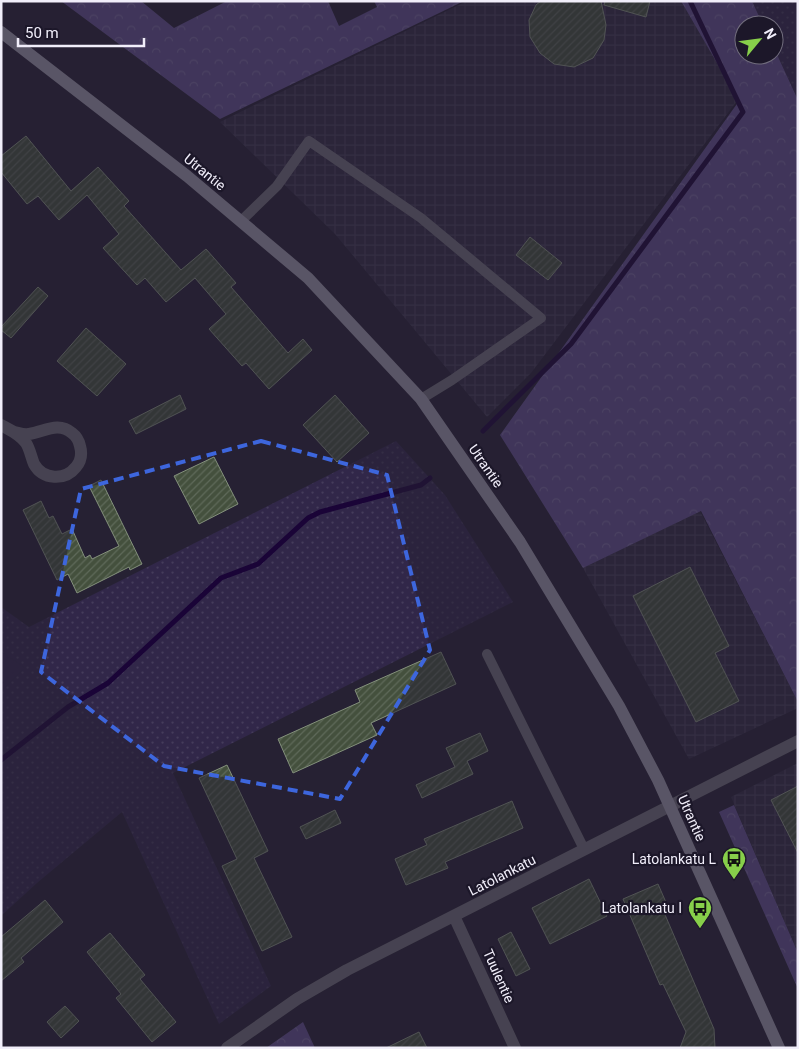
<svg xmlns="http://www.w3.org/2000/svg" width="799" height="1049" font-family="Roboto,sans-serif">
<style>
.industrial{fill:url(#industrial-grid)}
.grass{fill:url(#grass-dots)}
.forest{fill:url(#forest-crowns)}
.garden{fill:#312749}
.lines{fill:none;stroke-linecap:round;stroke-linejoin:round}
.stream{stroke:#1a0437;stroke-width:5}
.building{fill:url(#building-hatch);stroke:#83907b}
.lane{stroke:#6e6c75;stroke-width:10}
.street{stroke:#6e6c75;stroke-width:12}
.secondary{stroke:#9894a4;stroke-width:12}
.marked{fill:none;stroke:#3d66dd;stroke-width:4;stroke-dasharray:10 6;stroke-linejoin:round}
.labels{text-anchor:middle;dominant-baseline:central;stroke-width:4.5;stroke-linejoin:round;paint-order:stroke}
.street-label{font-size:14px;fill:#f1eefa;stroke:#1c1729}
.poi-label{font-size:14px;fill:#f1eefa;stroke:#1c1729;text-anchor:end}
</style>
<defs>
<pattern id="industrial-grid" width="8" height="8" patternUnits="userSpaceOnUse" patternTransform="scale(1.25)"><rect width="8" height="8" fill="#312a42"/><path d="M0 4h8M4 0v8" fill="none" stroke="#453f55"/></pattern>
<pattern id="grass-dots" width="8" height="8" patternUnits="userSpaceOnUse" patternTransform="scale(1.25)"><rect width="8" height="8" fill="#312749"/><path d="M2 2h.1M6 6h.1" fill="none" stroke="#453c5b" stroke-width="1.8" stroke-linecap="round"/></pattern>
<pattern id="forest-crowns" width="20" height="18" patternUnits="userSpaceOnUse" patternTransform="scale(1.25)"><rect width="20" height="18" fill="#604f89"/><path d="M2 6a3 3 0 1 1 6 0M12 15a3 3 0 1 1 6 0" fill="none" stroke="#77699b"/></pattern>
<pattern id="building-hatch" width="6" height="6" patternUnits="userSpaceOnUse" patternTransform="scale(1.25)"><rect width="6" height="6" fill="#44503d"/><path d="M-1 1l2-2M0 6l6-6M5 7l2-2" fill="none" stroke="#5f6a5a"/></pattern>
</defs>
<rect width="100%" height="100%" fill="#262133"/>
<path class="industrial" d="M 467,1 L 682,1 L 740,97 L 531,373 L 487,417 L 335,234 L 220,122 Z
M 700,511 L 798,702 L 798,708 L 689,759 L 583,568 Z
M 798,763 L 798,953 L 731,797 Z"/>
<path class="grass" d="M 752,1 L 798,1 L 798,100 L 774,48 L 774,25 L 763,25 Z
M 396,441 L 445,495 L 513,602 L 173,773 L 271,986 L 219,1024 L 122,812 L 37,883 L 1,916 L 1,607 L 29,627 Z"/>
<path class="forest" d="M 61,1 L 141,1 L 174,28 L 227,1 L 328,1 L 339,26 L 377,7 L 374,1 L 464,1 L 220,119 Z
M 681,1 L 752,1 L 763,25 L 744,25 L 744,55 L 774,55 L 774,48 L 798,100 L 798,702 L 701,511 L 583,568 L 500,435 L 739,101 Z
M 734,805 L 798,953 L 798,989 L 719,812 Z
M 303,1022 L 315,1048 L 266,1048 Z"/>
<path class="garden" d="M 1,651 L 25,668 L 1,691 Z"/>
<g class="lines">
<path class="stream" d="M 483,431 L 571,344 L 743,112 L 690,1
M 1,760 L 68,707 L 108,683 L 221,578 L 258,564 L 308,518 L 320,512 L 421,485 L 430,478"/>
</g>
<path class="building" d="M 541,1 L 601,1 L 606,25 L 604,40 L 593,58 L 574,67 L 554,64 L 540,53 L 530,37 L 529,20 L 536,5 Z
M 605,1 L 650,1 L 646,17 L 604,5 Z
M 26,136 L 71,191 L 98,167 L 129,201 L 124,206 L 181,270 L 206,249 L 236,283 L 231,287 L 288,353 L 303,339 L 312,350 L 269,389 L 246,363 L 242,366 L 209,329 L 226,314 L 195,278 L 166,302 L 145,278 L 137,285 L 103,248 L 119,234 L 87,195 L 59,220 L 38,196 L 27,204 L 1,172 L 1,156 Z
M 530,237 L 562,263 L 548,280 L 516,255 Z
M 38,287 L 48,296 L 11,338 L 1,330 L 1,327 Z
M 86,328 L 126,364 L 97,396 L 57,361 Z
M 180,395 L 186,409 L 136,434 L 129,421 Z
M 335,395 L 369,433 L 337,462 L 303,425 Z
M 214,457 L 238,504 L 199,524 L 174,476 Z
M 101,480 L 142,564 L 130,570 L 129,567 L 77,593 L 68,574 L 57,580 L 23,510 L 41,501 L 49,518 L 53,516 L 62,534 L 72,529 L 85,558 L 90,555 L 92,559 L 119,546 L 89,486 Z
M 690,567 L 729,646 L 715,653 L 739,701 L 696,722 L 633,596 Z
M 441,652 L 456,684 L 371,723 L 377,735 L 293,773 L 278,739 L 360,702 L 355,690 Z
M 480,733 L 488,751 L 467,761 L 473,774 L 422,798 L 416,785 L 455,767 L 446,748 Z
M 227,765 L 268,851 L 254,858 L 292,937 L 262,951 L 222,866 L 237,859 L 199,778 Z
M 798,786 L 798,853 L 771,800 Z
M 512,801 L 523,828 L 445,862 L 448,868 L 406,885 L 395,859 L 427,845 L 424,839 Z
M 335,810 L 341,823 L 306,839 L 300,827 Z
M 589,879 L 607,916 L 550,944 L 532,908 Z
M 658,884 L 668,907 L 663,910 L 714,1029 L 715,1048 L 680,1048 L 686,1032 L 663,984 L 660,985 L 623,899 Z
M 45,900 L 63,922 L 21,958 L 24,962 L 1,981 L 1,937 Z
M 511,932 L 530,969 L 516,976 L 498,939 Z
M 110,933 L 145,975 L 140,979 L 176,1022 L 152,1042 L 116,998 L 121,994 L 87,952 Z
M 65,1006 L 79,1021 L 61,1038 L 47,1022 Z
M 419,1032 L 427,1048 L 386,1048 Z"/>
<g class="lines">
<path class="lane" d="M 241,221 L 277,186 L 309,141 L 421,218 L 541,318 L 452,380 L 421,399
M 487,654 L 584,849"/>
<path class="street" d="M 1,425 C 10,430 20,434 26,443 C 30,449 31,457 34,464 C 43,480 65,481 76,467 C 81,461 82,453 80,446 C 79,441 76,436 72,433 C 58,421 44,432 29,434 C 24,435 19,433 14,432
M 454,916 L 515,1048
M 227,1048 L 297,999 L 347,970 L 798,741"/>
<path class="secondary" d="M 1,32 L 187,176 L 308,278 L 421,399 L 520,542 L 619,706 L 658,780 L 779,1048"/>
</g>
<path d="M0 0H799V1049H0ZM 261,441 L 387,475 L 430,650 L 340,799 L 164,766 L 41,672 L 81,489 Z" fill="#262133" fill-opacity=".55" fill-rule="evenodd"/>
<path class="marked" d="M 261,441 L 387,475 L 430,650 L 340,799 L 164,766 L 41,672 L 81,489 Z"/>
<defs>
<g id="bus-pin" transform="scale(1.25)"><path d="M0 17L-7.5 6A9.5 9.5 0 1 1 7.5 6Z" fill="#87cf4a" stroke="#1c1729"/><path d="M-5-6H5V4H4V6H2V4H-2V6H-4V4H-5ZM-3.5-4V0h7V-4ZM-3.5 1.2v1.5H-2V1.2ZM2 1.2v1.5H3.5V1.2Z" fill="#111"/></g>
</defs>
<g fill-rule="evenodd">
<use href="#bus-pin" x="734" y="859"/>
<use href="#bus-pin" x="700" y="908"/>
</g>
<g class="labels">
<g class="street-label">
<text transform="translate(205 172) rotate(39)">Utrantie</text>
<text transform="translate(486 466) rotate(55)">Utrantie</text>
<text transform="translate(692 818) rotate(66)">Utrantie</text>
<text transform="translate(502 875) rotate(-27)">Latolankatu</text>
<text transform="translate(499 976) rotate(66)">Tuulentie</text>
</g>
<g class="poi-label">
<text x="716" y="859">Latolankatu L</text>
<text x="682" y="908">Latolankatu I</text>
</g>
</g>
<rect width="799" height="1049" fill="none" stroke="#f1eefa" stroke-width="5"/>
<g transform="translate(759 40) rotate(61)"><circle r="24" fill="#1c1729" stroke="#716d7d"/>
<path d="M0-4L9 19L0 12L-9 19Z" fill="#87cf4a"/>
<text y="-8" font-size="14" font-weight="bold" text-anchor="middle" fill="#f1eefa">N</text>
</g>
<path d="M18 38v8h126v-8" fill="none" stroke="#f1eefa" stroke-width="2.5"/>
<text x="25" y="38" font-size="15" fill="#f1eefa" stroke="#1c1729" stroke-width="4" paint-order="stroke">50 m</text>
</svg>
